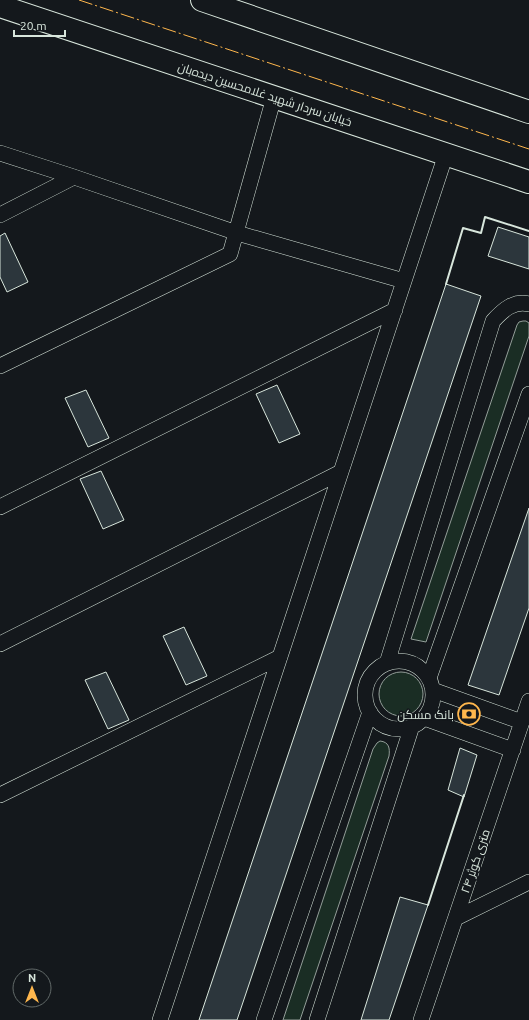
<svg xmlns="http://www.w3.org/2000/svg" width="529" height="1020" font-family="Ubuntu,Cairo,sans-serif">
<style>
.green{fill:#1a2d24;stroke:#939e99}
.building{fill:#2c363c;stroke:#d8e6dc}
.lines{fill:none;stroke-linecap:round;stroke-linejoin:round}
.minor-casing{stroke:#d8e6dc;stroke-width:16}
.primary-casing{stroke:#d8e6dc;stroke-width:24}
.minor{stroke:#14181c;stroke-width:15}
.primary{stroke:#14181c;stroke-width:22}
.wall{stroke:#d8e6dc;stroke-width:2}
.power{stroke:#ffb74d;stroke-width:1;stroke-dasharray:14 3 2 3;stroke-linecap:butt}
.labels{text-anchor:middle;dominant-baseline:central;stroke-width:3;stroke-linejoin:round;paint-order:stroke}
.street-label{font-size:12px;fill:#d8e6dc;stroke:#14181c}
.poi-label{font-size:12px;fill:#d8e6dc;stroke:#14181c;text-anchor:end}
</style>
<rect width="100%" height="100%" fill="#14181c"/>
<path class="green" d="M 523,321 L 526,321 L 529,323 L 529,336 L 426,642 L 411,639 L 517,325 L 519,322 Z
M379 694a22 22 0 1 1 44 0a22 22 0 1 1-44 0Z
M 380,741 C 389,742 390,748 389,756 L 300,1020 L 283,1020 L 373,749 L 377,743 Z"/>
<path class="building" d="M 498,227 L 529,237 L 529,269 L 488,256 Z
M 5,233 L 28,282 L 7,292 L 0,277 L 0,236 Z
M 446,284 L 481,296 L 237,1020 L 199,1020 Z
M 277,385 L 300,434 L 279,443 L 256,394 Z
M 86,390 L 109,438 L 88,447 L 65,398 Z
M 101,471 L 124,520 L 103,529 L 80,479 Z
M 529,508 L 529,608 L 499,695 L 468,685 Z
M 184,627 L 207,676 L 186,685 L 163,636 Z
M 106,672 L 129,720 L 108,729 L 85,680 Z
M 464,707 L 478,712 L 475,721 L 460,716 Z
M 460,748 L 477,755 L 464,797 L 448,790 Z
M 400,897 L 428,905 L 389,1020 L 361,1020 Z"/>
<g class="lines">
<g class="minor-casing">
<path id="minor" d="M 0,153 L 74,177 L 237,233 L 404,281
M 0,215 L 74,177
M 0,366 L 230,254 L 274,97
M 0,507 L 395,310
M 0,644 L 341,472
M365 695a34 34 0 1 1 68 0a34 34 0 1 1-68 0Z
M 387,663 L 493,321 C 503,310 514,300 529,304
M 429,678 L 529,394
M 433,690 L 522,722
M 424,718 L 513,750
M 0,795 L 280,657
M 456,918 L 529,882
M 160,1020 L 446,154
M 264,1020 L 370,712
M 317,1020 L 412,726
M 421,1020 L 529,701"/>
</g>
<g class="primary-casing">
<path id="primary" d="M 202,0 L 529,112
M 0,6 L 529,182"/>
</g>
<use href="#minor" class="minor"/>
<use href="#primary" class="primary"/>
<path class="wall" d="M 446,284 L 463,228 L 481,233 L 485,217 L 529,231
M 428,905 L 464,795"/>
<path class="power" d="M 79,0 L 529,149"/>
</g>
<defs>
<g id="bank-ring" transform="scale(1.15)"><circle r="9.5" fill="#14181c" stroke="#ffb74d" stroke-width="1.5"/><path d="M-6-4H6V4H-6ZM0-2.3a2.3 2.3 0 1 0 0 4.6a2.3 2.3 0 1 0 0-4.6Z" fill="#ffb74d"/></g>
</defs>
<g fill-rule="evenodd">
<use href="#bank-ring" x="469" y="714"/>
</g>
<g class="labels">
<g class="street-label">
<text transform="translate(265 94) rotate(18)">خیابان سردار شهید غلامحسین دیده‌بان</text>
<text transform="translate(475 861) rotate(-71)">۲۴ متری کوثر</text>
</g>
<g class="poi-label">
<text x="454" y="714">بانک مسکن</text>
</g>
</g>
<g transform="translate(32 988)"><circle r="19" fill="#14181c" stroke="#626a69"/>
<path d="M0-3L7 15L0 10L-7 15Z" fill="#ffb74d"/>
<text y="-6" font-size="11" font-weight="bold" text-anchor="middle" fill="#d8e6dc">N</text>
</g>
<path d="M14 30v6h51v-6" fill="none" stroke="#d8e6dc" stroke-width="2"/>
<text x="20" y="30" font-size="12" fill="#d8e6dc" stroke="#14181c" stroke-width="3" paint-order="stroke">20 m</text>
</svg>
